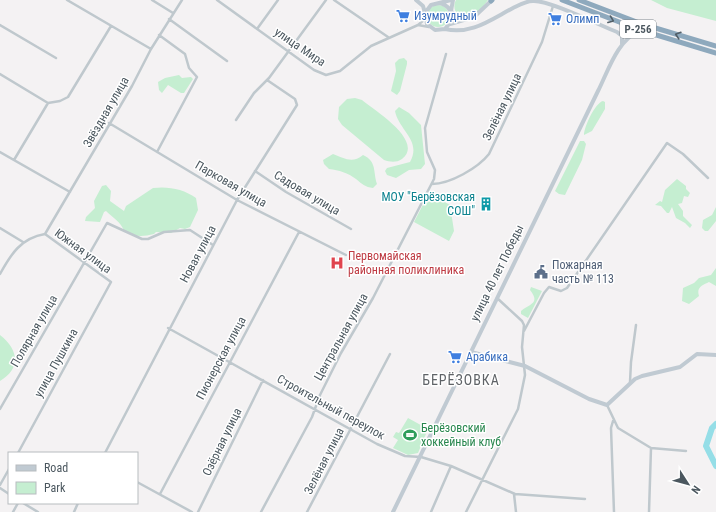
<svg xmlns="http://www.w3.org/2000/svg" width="716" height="512" font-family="'Roboto Condensed',sans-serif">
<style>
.green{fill:#c5eed1}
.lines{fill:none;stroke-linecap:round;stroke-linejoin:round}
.river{stroke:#95dee7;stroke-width:6}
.street{stroke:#bfc8cd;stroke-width:2.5}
.secondary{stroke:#c0cad2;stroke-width:4}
.highway{stroke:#8ea9bd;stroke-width:5}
.oneway{stroke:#525f68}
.labels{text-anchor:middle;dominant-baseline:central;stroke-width:3;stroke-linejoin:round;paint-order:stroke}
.shield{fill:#fff;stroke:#81898f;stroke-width:1}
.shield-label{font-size:11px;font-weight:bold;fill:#4b575f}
.shop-label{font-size:12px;fill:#366cbe;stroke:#fff;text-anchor:start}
.street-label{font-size:12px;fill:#4b575f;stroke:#fff}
.culture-label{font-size:12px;fill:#0d838f;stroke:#fff;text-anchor:end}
.health-label{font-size:12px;fill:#be3a42;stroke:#fff;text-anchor:start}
.service-label{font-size:12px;fill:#4e5e75;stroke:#fff;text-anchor:start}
.leisure-label{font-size:12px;fill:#27864d;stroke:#fff;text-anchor:start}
.quarter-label{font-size:14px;letter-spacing:1px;fill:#5f6367;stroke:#fff}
</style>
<rect width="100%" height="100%" fill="#f4f2f3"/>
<path class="green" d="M 456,0 L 488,0 C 484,6 477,14 469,17 C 458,20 451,9 456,0 Z
M 651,0 L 716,0 L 716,21 L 667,8 Z
M427 16a11 11 0 1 1 22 0a11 11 0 1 1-22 0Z
M 404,58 L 407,61 L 407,64 L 400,91 L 397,95 L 391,91 L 396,71 L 395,63 L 399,59 Z
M 179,75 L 182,78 L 191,77 L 193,79 L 184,93 L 181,93 L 168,85 L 162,93 L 159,90 L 158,82 L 165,78 Z
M 355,98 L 362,100 C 374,110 425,141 402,159 C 396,163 390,162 384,160 L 342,125 L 338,119 L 339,107 L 347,99 Z
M 603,101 L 605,102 L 605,109 L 592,131 L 584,135 C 584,127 595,103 603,101 Z
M 399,107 L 409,113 L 421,125 L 425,164 L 421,169 L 409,170 L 396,178 L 387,175 L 385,171 L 387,168 L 410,162 C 422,140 399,131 395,111 Z
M 580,141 L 584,141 L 586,144 L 582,160 L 565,195 L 559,194 L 555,191 Z
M 333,154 C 344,158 352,164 363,155 C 377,161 373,172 377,184 L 373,188 C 365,187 362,184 356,179 C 348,173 339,170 329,169 L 324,164 L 323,160 Z
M 677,179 L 686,186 L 686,189 L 690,193 L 688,197 L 684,196 L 682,203 L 678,204 L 683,211 L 683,216 L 692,225 L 690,228 L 685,223 L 676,218 L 672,207 L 669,213 L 667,213 L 661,206 L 655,205 L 660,201 L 662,202 L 665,190 Z
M 106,185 L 111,191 L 110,201 L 124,211 L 126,206 L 153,188 C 168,186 184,189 196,198 L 198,210 L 190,227 L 185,229 L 180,228 L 171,233 L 156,232 L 154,234 C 142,237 135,237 124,231 C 121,222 113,218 106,211 L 104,212 L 100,222 L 85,221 L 86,217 L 95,208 L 94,201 L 102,186 Z
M 429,193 L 450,205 L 454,231 L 449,241 L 414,222 Z
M 716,207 L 716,221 L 708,231 L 705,231 L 702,228 L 703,220 L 712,215 Z
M 716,268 L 716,286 L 709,282 C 703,285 696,287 699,296 L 689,304 L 682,301 L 683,288 L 694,283 L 699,278 L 711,275 Z
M 531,287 L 542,291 L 528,318 L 521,314 L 521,311 C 529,304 541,304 530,290 Z
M 0,335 C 18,349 22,368 0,381 Z
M 408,418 L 428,429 L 418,453 L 408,455 L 393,448 L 398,440 L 393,437 L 396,432 L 399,433 Z"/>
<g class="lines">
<path class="river" d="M 716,424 L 712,428 L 706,446 L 716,466"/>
<path class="street" d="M 67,0 L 151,49
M 152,0 L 173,13
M 217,0 L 314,70 L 326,75 L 340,71 L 371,46 L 418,25 L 425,19
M 334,0 L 388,37
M 169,19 L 227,61
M 0,25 L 56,58
M 418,25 L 429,27
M 257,29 L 278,0
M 0,74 L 48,103
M 236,120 L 254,93 L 269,78 L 326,0
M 109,123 L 237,200 L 346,255
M 0,152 L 70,192
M 157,152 L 197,77 L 189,68 L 185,54 L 159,35
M 14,160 L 48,103 L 60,101 L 68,97 L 111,26
M 255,171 L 286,192 L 351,229
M 432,184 C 450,184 478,168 489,154 L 542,42 L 553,6
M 0,228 L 23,242
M 45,234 L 132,86 L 151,49 L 182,0
M 0,274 C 11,254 21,238 45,234
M 168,328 L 377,444 L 405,456 L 421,457 L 451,466 L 515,494 L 585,499
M 524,331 L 544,293 L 549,287 L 561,291 L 567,288 L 667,143 L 683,154 L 708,178
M 630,382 L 631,362 L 636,325
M 607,405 L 618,428 L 651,448 L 686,451
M 0,409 L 107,223 L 142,239 L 148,239 L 164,232 L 190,230 L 213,245
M 613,421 L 611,428 L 614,512
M 18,453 L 111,282 L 45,234
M 105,453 L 237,200 L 297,105 L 295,99 L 267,80
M 137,482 L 192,512
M 0,485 L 9,469
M 0,488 L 9,494
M 160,494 L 299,232
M 514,494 L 516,512
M 23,503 L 38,512
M 13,512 L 18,503
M 74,512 L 78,503
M 198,512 L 263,380
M 261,512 L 312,417 L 320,395 L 341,353 L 373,298 L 434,179 L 435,170 L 427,152 L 425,128 L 446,54
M 307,512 L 390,354
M 431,512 L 451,466
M 466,512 L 518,409 L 525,375 L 522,347 L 524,325 L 522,321 L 497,298
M 649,512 L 651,448"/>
<path class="secondary" d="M 416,0 L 423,6 L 425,13
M 453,0 L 451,11 L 456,17 L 464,20
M 440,3 C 449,6 452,11 452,20 L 445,29 L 435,30 L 427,24 L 425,13 L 431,5 L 451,0
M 450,24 L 474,17 L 492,0
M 445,29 C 471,35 490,20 513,8 C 519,5 526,1 533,1 C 549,0 599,25 617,32 L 622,36 L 622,44
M 471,352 L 525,366 L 589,399 L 607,405 L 635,379 L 642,376 L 680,367 L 697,354 L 716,355
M 393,512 L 598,91 C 609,69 617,41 640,30"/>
<path class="highway" d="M 562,0 L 640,30 L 716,53
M 579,0 L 642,24 L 716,46
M 491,1 L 492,0"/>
</g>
<defs><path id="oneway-chevron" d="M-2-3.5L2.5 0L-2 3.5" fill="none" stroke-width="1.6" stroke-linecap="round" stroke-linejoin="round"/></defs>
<g class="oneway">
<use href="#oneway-chevron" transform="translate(611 20) rotate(21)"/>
<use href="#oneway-chevron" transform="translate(678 35) rotate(-163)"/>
</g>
<defs>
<g id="supermarket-bare" transform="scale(1.08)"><path d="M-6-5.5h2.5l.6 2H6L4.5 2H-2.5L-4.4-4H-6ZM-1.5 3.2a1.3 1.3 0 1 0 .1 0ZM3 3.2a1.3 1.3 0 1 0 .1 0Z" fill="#3f7fe0" stroke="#fff" stroke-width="2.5" paint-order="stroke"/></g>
<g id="building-bare" transform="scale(1.08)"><path d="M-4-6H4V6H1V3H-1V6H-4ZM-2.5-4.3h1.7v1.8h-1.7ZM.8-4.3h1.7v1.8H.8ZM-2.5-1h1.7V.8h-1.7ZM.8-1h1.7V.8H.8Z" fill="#0f9aa8" stroke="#fff" stroke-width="2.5" paint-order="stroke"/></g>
<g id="hospital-bare" transform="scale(1.08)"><path d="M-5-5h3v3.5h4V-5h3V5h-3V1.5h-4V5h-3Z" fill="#e0444e" stroke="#fff" stroke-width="2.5" paint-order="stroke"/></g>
<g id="civic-bare" transform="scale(1.08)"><path d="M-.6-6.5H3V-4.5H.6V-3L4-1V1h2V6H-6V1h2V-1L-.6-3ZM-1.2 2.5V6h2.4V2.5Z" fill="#5c6f8a" stroke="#fff" stroke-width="2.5" paint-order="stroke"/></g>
<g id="stadium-bare" transform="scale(1.08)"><path d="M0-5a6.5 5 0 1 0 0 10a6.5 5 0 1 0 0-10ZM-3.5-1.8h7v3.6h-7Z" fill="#2e9e5b" stroke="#fff" stroke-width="2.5" paint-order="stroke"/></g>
</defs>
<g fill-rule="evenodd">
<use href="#supermarket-bare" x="403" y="16"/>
<use href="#supermarket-bare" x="555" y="19"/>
<use href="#building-bare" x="486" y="204"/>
<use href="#hospital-bare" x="337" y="263"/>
<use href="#civic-bare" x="541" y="272"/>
<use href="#supermarket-bare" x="455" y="357"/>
<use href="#stadium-bare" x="410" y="435"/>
</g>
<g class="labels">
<rect class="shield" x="620" y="20" width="36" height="18" rx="3"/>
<g class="shield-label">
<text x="638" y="29">Р-256</text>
</g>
<g class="shop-label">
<text x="414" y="16">Изумрудный</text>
<text x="566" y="19">Олимп</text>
<text x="466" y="357">Арабика</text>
</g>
<g class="street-label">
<text transform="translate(300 47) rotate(34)">улица Мира</text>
<text transform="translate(502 107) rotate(-64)">Зелёная улица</text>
<text transform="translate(106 112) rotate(-60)">Звёздная улица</text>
<text transform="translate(231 184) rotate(30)">Парковая улица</text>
<text transform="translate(307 193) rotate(31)">Садовая улица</text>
<text transform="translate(83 251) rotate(36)">Южная улица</text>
<text transform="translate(198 254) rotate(-62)">Новая улица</text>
<text transform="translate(497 273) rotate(-64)">улица 40 лет Победы</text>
<text transform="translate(34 331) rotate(-60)">Полярная улица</text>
<text transform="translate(341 337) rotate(-61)">Центральная улица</text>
<text transform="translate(221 358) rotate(-62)">Пионерская улица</text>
<text transform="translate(56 363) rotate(-61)">улица Пушкина</text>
<text transform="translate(331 407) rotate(29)">Строительный переулок</text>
<text transform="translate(222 442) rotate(-64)">Озёрная улица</text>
<text transform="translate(324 461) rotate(-63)">Зелёная улица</text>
</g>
<g class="culture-label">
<text x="475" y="197">МОУ "Берёзовская<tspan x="475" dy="14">СОШ"</tspan></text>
</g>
<g class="health-label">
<text x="348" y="256">Первомайская<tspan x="348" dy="14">районная поликлиника</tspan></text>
</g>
<g class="service-label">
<text x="552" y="265">Пожарная<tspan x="552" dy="14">часть № 113</tspan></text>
</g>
<g class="leisure-label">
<text x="421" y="428">Берёзовский<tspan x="421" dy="14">хоккейный клуб</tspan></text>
</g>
<g class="quarter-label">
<text x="461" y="380">БЕРЁЗОВКА</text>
</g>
</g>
<rect x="8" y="452" width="130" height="52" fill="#ffffff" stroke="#b7bcbf"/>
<rect x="16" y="465" width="20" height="6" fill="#c0cad2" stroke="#b7bcbf"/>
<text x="44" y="472" font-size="12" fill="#4b575f">Road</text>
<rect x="16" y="482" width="20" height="12" fill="#c5eed1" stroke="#b7bcbf"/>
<text x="44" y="492" font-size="12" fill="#4b575f">Park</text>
<g transform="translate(688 484) rotate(126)" stroke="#ffffff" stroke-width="3" paint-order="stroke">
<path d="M0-3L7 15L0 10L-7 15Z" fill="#4b575f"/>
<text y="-6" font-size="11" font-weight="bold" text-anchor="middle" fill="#4b575f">N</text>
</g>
</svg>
